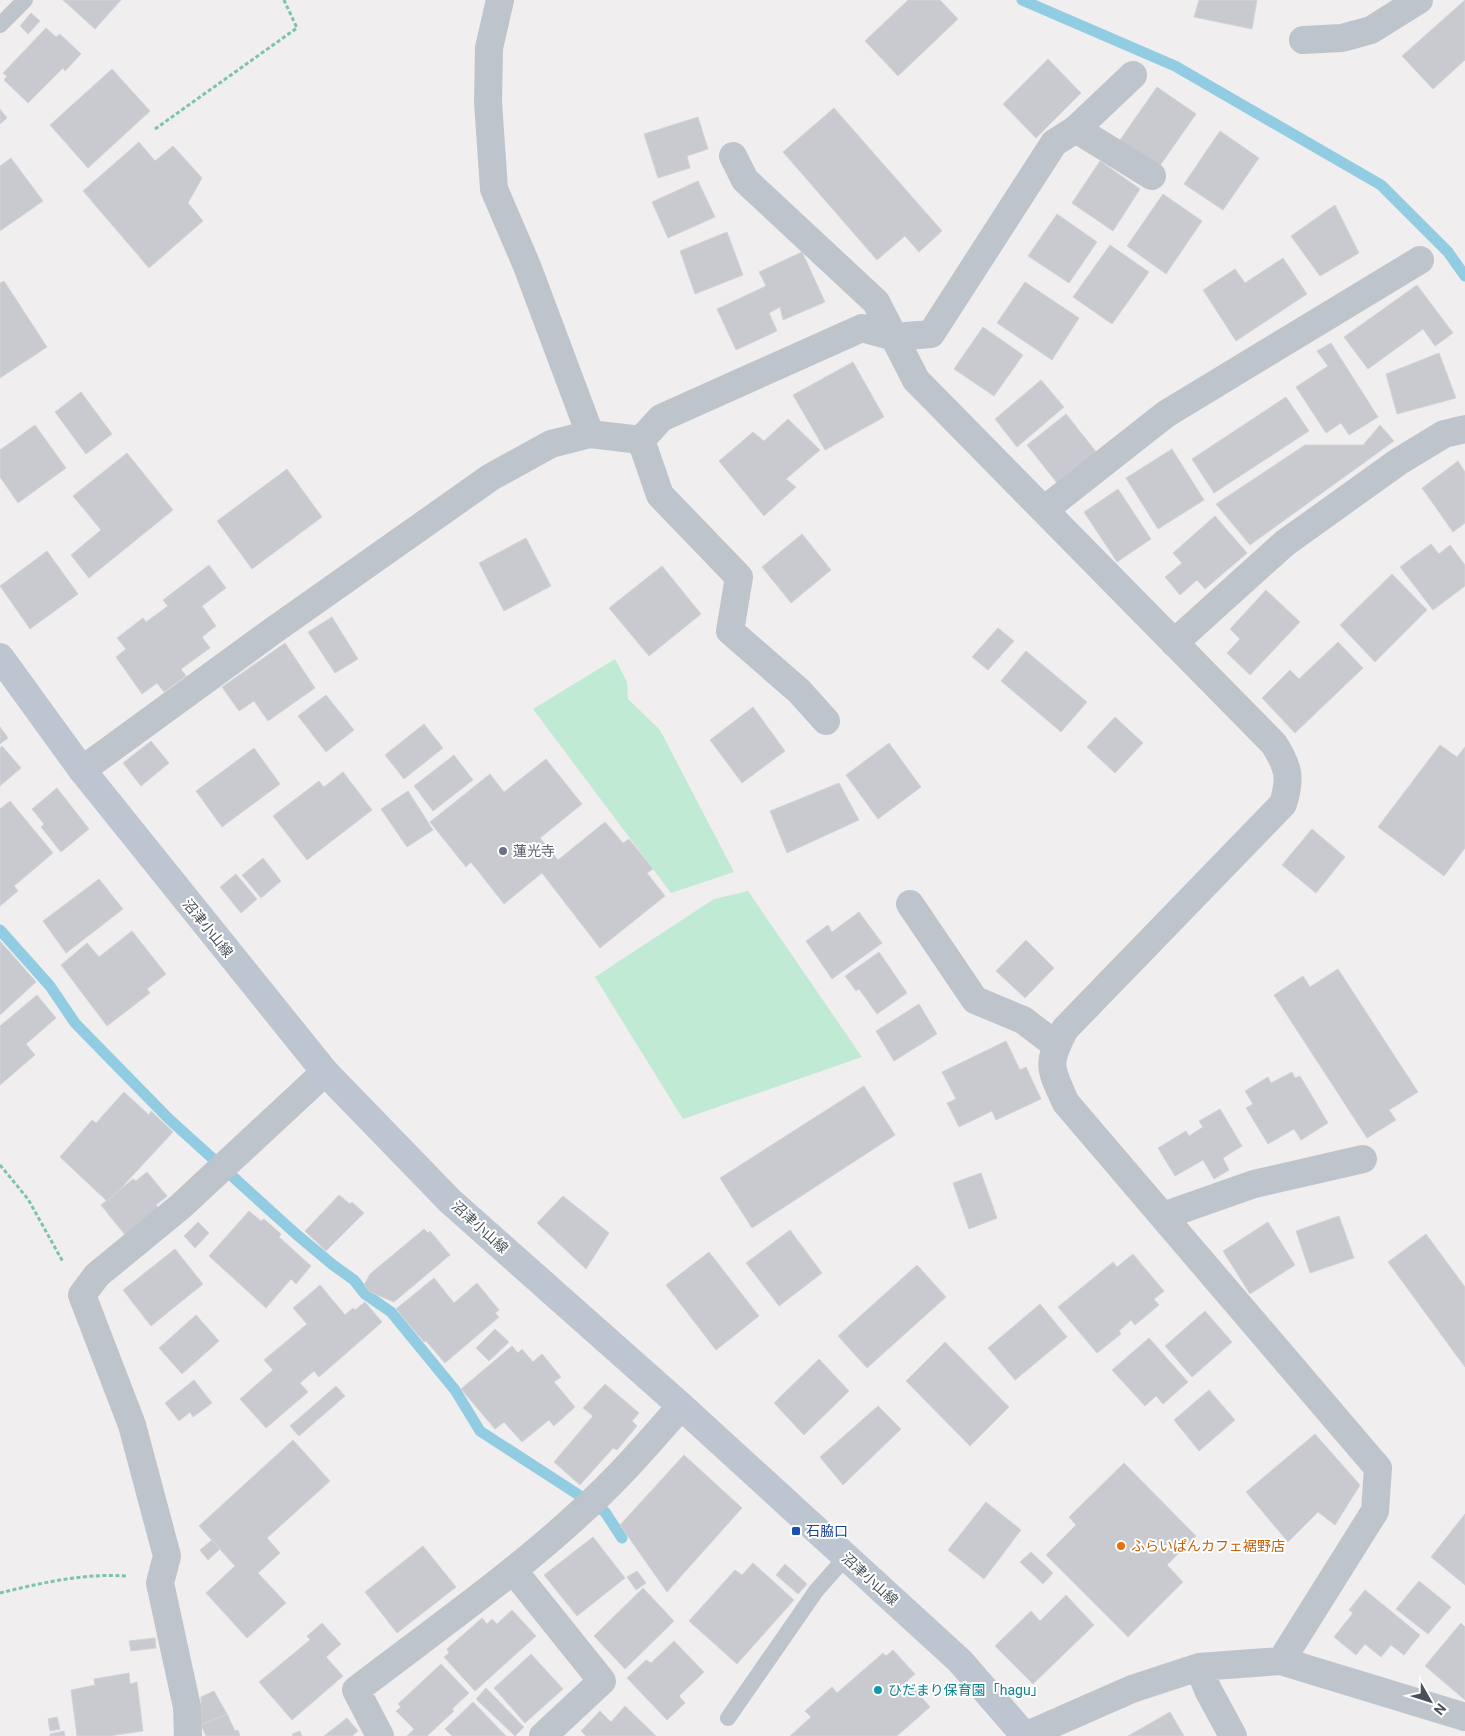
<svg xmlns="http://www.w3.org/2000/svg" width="1465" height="1736" font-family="Roboto,'Noto Sans JP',sans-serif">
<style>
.green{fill:#c0ead4}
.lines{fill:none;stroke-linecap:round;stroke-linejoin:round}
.stream{stroke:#91cce3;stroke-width:11}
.building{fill:#c9cad0;stroke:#d2d4d9}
.path{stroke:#7bc5a6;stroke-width:3;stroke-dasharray:4 2.5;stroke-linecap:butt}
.lane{stroke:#bec4cc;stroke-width:16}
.street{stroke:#bec4cc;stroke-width:28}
.secondary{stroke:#bdc5d0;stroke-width:28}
.worship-dot{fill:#6b7280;stroke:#fff;stroke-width:2}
.transit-dot{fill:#1a4fb4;stroke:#fff;stroke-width:2}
.food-dot{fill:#e8710a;stroke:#fff;stroke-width:2}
.culture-dot{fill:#0f9aa8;stroke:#fff;stroke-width:2}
.labels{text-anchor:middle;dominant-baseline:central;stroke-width:4;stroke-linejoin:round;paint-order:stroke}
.worship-label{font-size:14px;fill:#5b616d;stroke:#fff;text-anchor:start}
.street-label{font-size:14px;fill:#485059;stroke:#fff}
.transit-label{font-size:14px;fill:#164399;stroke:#fff;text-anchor:start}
.food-label{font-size:14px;fill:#c56008;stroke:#fff;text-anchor:start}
.culture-label{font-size:14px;fill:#0d838f;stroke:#fff;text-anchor:start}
</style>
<rect width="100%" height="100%" fill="#f0eeee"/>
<path class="green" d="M 615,659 L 627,682 L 628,699 L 660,730 L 734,872 L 671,893 L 533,709 Z
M 748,891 L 862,1057 L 683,1119 L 595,977 L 714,899 Z"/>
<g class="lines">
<path class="stream" d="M 1022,0 L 1175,66 L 1381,185 L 1448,252 L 1465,276
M 0,930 L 50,986 L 75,1023 L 169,1119 L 296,1234 L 333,1265 L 354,1280 L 365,1294 L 391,1312 L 455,1390 L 480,1431 L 605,1512 L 622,1538"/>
</g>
<path class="building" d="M 63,0 L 121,0 L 95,29 Z
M 908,0 L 940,0 L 958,19 L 898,76 L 865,41 Z
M 1199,0 L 1257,0 L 1252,29 L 1194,17 Z
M 1465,0 L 1465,60 L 1433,89 L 1402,56 Z
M 31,13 L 40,21 L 28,34 L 20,26 Z
M 46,28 L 56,37 L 60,34 L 81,54 L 65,71 L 63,68 L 28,103 L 4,80 L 7,76 L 3,73 Z
M 1048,59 L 1081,93 L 1036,138 L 1003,104 Z
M 112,69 L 150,111 L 88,168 L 50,125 Z
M 1157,87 L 1196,114 L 1159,167 L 1120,140 Z
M 834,108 L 942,231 L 919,252 L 905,236 L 877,260 L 783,152 Z
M 0,109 L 7,118 L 0,124 Z
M 698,117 L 708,149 L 687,156 L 690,168 L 658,178 L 644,134 Z
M 1220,131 L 1259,158 L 1223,210 L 1184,184 Z
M 139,142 L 155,161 L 173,146 L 202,178 L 188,203 L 203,221 L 149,268 L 83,191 Z
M 11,158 L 43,201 L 0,231 L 0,166 Z
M 1100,161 L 1140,189 L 1113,231 L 1072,203 Z
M 698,181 L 715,217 L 668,238 L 652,202 Z
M 1163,194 L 1202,221 L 1166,274 L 1127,246 Z
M 1335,205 L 1359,253 L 1320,276 L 1291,236 Z
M 1057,214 L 1097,242 L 1069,283 L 1028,256 Z
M 727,232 L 743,275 L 695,294 L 680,251 Z
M 1110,245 L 1149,272 L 1112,324 L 1073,297 Z
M 802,252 L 825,302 L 783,320 L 780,307 L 769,313 L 777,331 L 736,350 L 717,309 L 766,286 L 759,272 Z
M 1283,258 L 1307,294 L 1236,341 L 1203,290 L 1235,269 L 1245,283 Z
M 4,281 L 47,347 L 0,378 L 0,283 Z
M 1025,282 L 1079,318 L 1052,360 L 997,323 Z
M 1417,285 L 1453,333 L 1435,346 L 1423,329 L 1368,369 L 1344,337 Z
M 983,327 L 1023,355 L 994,396 L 954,369 Z
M 1331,343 L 1378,417 L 1349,435 L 1341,423 L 1326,433 L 1296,387 L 1328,366 L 1317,351 Z
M 1439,353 L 1456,398 L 1397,414 L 1386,374 Z
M 853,362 L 884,417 L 825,450 L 793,395 Z
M 1041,380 L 1064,407 L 1017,447 L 995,419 Z
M 81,392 L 112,434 L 86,454 L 55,412 Z
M 1286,397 L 1309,431 L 1214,493 L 1192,459 Z
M 1066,414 L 1097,453 L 1057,483 L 1027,445 Z
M 788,419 L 820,450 L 786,479 L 796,487 L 764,516 L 719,461 L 753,432 L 764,441 Z
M 35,425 L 66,468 L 18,503 L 0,477 L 0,450 Z
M 1380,425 L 1394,441 L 1250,545 L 1216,504 L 1305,445 L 1363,445 Z
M 1172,449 L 1204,500 L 1158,529 L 1126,478 Z
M 127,453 L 173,510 L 89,578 L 71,555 L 101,530 L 73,496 Z
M 1458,461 L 1465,472 L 1465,523 L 1453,532 L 1422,488 Z
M 287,469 L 322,517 L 252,569 L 217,521 Z
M 1118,489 L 1151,539 L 1117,562 L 1084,512 Z
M 1215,516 L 1247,553 L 1205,589 L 1197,580 L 1180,595 L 1165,577 L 1182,563 L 1173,553 Z
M 802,534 L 831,570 L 791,603 L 762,567 Z
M 526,538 L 551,586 L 504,611 L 479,563 Z
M 1431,544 L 1439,554 L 1450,545 L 1465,565 L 1465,586 L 1433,610 L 1400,567 Z
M 47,551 L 78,594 L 30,629 L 0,586 Z
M 209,565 L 226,588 L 202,606 L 216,626 L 202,637 L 210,648 L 181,669 L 186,676 L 164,692 L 157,683 L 142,694 L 116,657 L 126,649 L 117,638 L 143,618 L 146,622 L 168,606 L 163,600 Z
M 662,566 L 701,614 L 649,656 L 609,608 Z
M 1392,574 L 1427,610 L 1375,662 L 1340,625 Z
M 1266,590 L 1300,622 L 1250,675 L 1227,653 L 1240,639 L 1230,629 Z
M 332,617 L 358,659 L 335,673 L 308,632 Z
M 998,628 L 1014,641 L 988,670 L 972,657 Z
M 1338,642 L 1363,668 L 1295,733 L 1262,698 L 1290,670 L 1299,679 Z
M 285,643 L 315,688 L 268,721 L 254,701 L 239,711 L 222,687 Z
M 1026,651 L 1087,702 L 1061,732 L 1001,681 Z
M 326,695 L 354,730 L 326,752 L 298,716 Z
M 753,707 L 785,751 L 742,783 L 710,740 Z
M 1115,717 L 1143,743 L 1115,773 L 1087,747 Z
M 424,724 L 443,748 L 404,779 L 385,755 Z
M 0,727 L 8,738 L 0,744 Z
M 151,741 L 169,763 L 141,786 L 123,763 Z
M 889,743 L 921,787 L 878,819 L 846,775 Z
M 1440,745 L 1457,757 L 1465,747 L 1465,848 L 1444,876 L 1378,827 Z
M 2,746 L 21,768 L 0,786 L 0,748 Z
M 254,748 L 280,784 L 222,827 L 196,791 Z
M 454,755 L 473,780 L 433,811 L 414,786 Z
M 546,759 L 582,804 L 540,838 L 558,860 L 605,822 L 623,843 L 629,839 L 653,869 L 647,873 L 665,896 L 600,948 L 542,873 L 504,904 L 471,862 L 466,867 L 430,822 L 490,774 L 504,792 Z
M 343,772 L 372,810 L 307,860 L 273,816 L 319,781 L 324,787 Z
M 839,783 L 859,820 L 787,853 L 770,811 Z
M 57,788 L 89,829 L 61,852 L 41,827 L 44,824 L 32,809 Z
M 408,791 L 433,830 L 407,847 L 381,809 Z
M 10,801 L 53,853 L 14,886 L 18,891 L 0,906 L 0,809 Z
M 1312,829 L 1345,857 L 1316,893 L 1282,865 Z
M 263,858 L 281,881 L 261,898 L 242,875 Z
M 236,874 L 257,899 L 241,913 L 220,887 Z
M 99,879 L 123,909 L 66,953 L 43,921 Z
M 859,912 L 882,943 L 832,979 L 806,941 L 828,925 L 832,932 Z
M 132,931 L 166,974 L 147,989 L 150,993 L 107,1026 L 61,965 L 87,943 L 99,957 Z
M 1026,940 L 1054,968 L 1025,998 L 996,971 Z
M 0,941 L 36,982 L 0,1015 Z
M 879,952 L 907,993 L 877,1014 L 859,989 L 856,991 L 845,976 Z
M 1338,969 L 1418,1092 L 1389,1110 L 1396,1120 L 1367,1138 L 1274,995 L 1303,976 L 1310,987 Z
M 37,995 L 56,1018 L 26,1044 L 35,1055 L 0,1085 L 0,1026 Z
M 919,1004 L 937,1034 L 894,1061 L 876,1031 Z
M 1006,1041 L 1020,1070 L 1026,1067 L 1041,1099 L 996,1120 L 992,1111 L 959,1127 L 947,1103 L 956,1099 L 942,1072 Z
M 1292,1072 L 1295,1078 L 1300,1076 L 1328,1123 L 1301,1140 L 1294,1129 L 1268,1144 L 1246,1108 L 1253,1104 L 1245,1091 L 1268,1077 L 1271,1083 Z
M 864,1086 L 895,1135 L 752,1228 L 720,1178 Z
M 124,1092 L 149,1115 L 151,1111 L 173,1132 L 108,1202 L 60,1157 L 92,1120 L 96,1123 Z
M 1220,1109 L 1242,1146 L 1223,1158 L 1229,1170 L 1214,1179 L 1203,1160 L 1175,1176 L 1158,1148 L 1186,1131 L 1189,1136 L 1203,1127 L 1199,1121 Z
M 147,1172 L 167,1196 L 156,1205 L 158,1208 L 125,1235 L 101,1205 L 133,1179 L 136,1181 Z
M 981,1173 L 997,1218 L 969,1229 L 953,1183 Z
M 339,1195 L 350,1204 L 352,1202 L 364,1213 L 326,1251 L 305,1231 Z
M 563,1196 L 609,1233 L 586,1269 L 537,1223 Z
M 249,1211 L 261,1221 L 264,1219 L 281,1234 L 279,1237 L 311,1266 L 296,1284 L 291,1279 L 266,1308 L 209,1256 Z
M 1339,1216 L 1354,1258 L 1310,1273 L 1296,1231 Z
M 198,1222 L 209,1233 L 195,1248 L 184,1236 Z
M 1268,1222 L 1295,1265 L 1250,1294 L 1223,1251 Z
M 424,1229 L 428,1233 L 430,1231 L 450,1255 L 394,1302 L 370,1292 L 364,1285 L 370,1274 Z
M 790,1230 L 822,1273 L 779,1306 L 746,1263 Z
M 1426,1234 L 1465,1287 L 1465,1367 L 1388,1262 Z
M 175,1249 L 203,1284 L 151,1326 L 123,1290 Z
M 709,1252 L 759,1316 L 716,1350 L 666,1285 Z
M 1133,1254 L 1164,1291 L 1154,1299 L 1159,1305 L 1135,1325 L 1131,1320 L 1119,1331 L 1121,1334 L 1097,1353 L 1058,1307 L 1113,1262 L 1117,1267 Z
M 917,1265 L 946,1297 L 867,1368 L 838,1336 Z
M 434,1278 L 454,1303 L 477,1283 L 499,1310 L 495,1313 L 499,1317 L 445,1363 L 426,1341 L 424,1342 L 396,1309 Z
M 320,1285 L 345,1315 L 353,1308 L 355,1310 L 365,1302 L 382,1322 L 319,1377 L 314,1371 L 300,1383 L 308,1392 L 266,1428 L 240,1399 L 273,1370 L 264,1360 L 307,1324 L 293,1308 Z
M 1040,1304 L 1067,1337 L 1015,1380 L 988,1348 Z
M 1205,1311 L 1232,1342 L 1192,1377 L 1165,1346 Z
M 196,1315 L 219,1341 L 182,1374 L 159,1348 Z
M 495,1329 L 509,1342 L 489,1361 L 476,1348 Z
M 1149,1338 L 1188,1382 L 1163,1404 L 1156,1396 L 1145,1406 L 1112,1370 Z
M 945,1342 L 1009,1407 L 970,1446 L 906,1381 Z
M 512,1346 L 518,1353 L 522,1349 L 533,1362 L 542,1354 L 561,1377 L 554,1382 L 575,1407 L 554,1426 L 549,1420 L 522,1442 L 504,1422 L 495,1429 L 461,1389 Z
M 819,1359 L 849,1391 L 804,1435 L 774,1403 Z
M 194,1380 L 212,1403 L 193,1417 L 190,1412 L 179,1421 L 165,1403 Z
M 605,1384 L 639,1413 L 632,1421 L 637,1426 L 617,1450 L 613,1448 L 580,1485 L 554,1462 L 593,1416 L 583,1408 Z
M 336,1386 L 345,1396 L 299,1436 L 290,1426 Z
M 1209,1390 L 1235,1420 L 1199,1451 L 1174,1420 Z
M 878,1406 L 901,1429 L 843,1485 L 820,1457 Z
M 1315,1434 L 1360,1485 L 1335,1525 L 1318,1512 L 1288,1542 L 1246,1492 Z
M 293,1440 L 330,1481 L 267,1538 L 280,1553 L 258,1573 L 286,1603 L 247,1638 L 206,1593 L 235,1566 L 199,1526 Z
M 684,1455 L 742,1508 L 667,1592 L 620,1525 Z
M 1124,1463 L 1196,1536 L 1167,1565 L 1183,1582 L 1128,1637 L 1046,1555 L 1076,1525 L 1069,1517 Z
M 986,1502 L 1021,1530 L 984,1579 L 948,1550 Z
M 1465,1514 L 1465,1585 L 1431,1557 Z
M 593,1537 L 625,1578 L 577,1616 L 544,1575 Z
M 212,1540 L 220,1549 L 208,1560 L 200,1550 Z
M 423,1546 L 456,1587 L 397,1633 L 365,1592 Z
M 1031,1552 L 1053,1573 L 1043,1584 L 1020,1562 Z
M 753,1563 L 794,1600 L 737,1664 L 689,1621 L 735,1570 L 742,1575 Z
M 785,1564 L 807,1584 L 798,1594 L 776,1575 Z
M 637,1571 L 646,1583 L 636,1590 L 627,1577 Z
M 1419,1581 L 1451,1607 L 1428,1634 L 1396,1609 Z
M 643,1588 L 674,1621 L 625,1669 L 594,1636 Z
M 1365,1590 L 1420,1635 L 1404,1655 L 1391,1645 L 1381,1657 L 1365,1644 L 1356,1655 L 1334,1637 L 1353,1613 L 1349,1610 Z
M 1066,1595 L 1094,1625 L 1033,1684 L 995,1646 L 1031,1611 L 1040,1621 Z
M 512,1610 L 536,1636 L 475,1691 L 444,1657 L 449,1653 L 447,1649 L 482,1618 L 487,1624 L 492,1619 L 497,1624 Z
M 322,1623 L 341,1644 L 326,1657 L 343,1676 L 292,1720 L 259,1682 L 310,1640 L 307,1636 Z
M 1461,1623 L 1465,1627 L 1465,1700 L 1425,1666 Z
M 155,1638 L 156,1648 L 131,1651 L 129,1641 Z
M 674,1641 L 704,1672 L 679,1696 L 685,1703 L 667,1720 L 627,1678 L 646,1660 L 651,1663 Z
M 893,1650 L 915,1674 L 907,1681 L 930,1707 L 897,1736 L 790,1736 L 811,1717 L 805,1711 L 832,1687 L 837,1693 L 883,1653 L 886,1656 Z
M 531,1654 L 563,1689 L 525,1723 L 494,1688 Z
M 441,1664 L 469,1693 L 452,1709 L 454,1711 L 427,1736 L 407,1736 L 414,1729 L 396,1711 L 401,1707 L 398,1704 Z
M 129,1673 L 130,1684 L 137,1682 L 143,1731 L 109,1736 L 77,1736 L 71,1690 L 95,1685 L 94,1679 Z
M 486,1688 L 524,1727 L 515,1736 L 476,1699 Z
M 214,1691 L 227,1714 L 201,1725 L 201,1697 Z
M 473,1702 L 506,1736 L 452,1736 L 445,1729 Z
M 625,1706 L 656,1736 L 586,1736 L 581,1731 L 600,1711 L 611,1722 Z
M 1170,1712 L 1184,1736 L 1128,1736 Z
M 227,1714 L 235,1731 L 238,1730 L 240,1736 L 206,1736 L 201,1725 Z
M 57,1717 L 60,1729 L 50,1731 L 48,1719 Z
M 347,1718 L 358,1731 L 352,1736 L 324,1736 Z
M 64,1731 L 65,1736 L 50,1736 L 50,1734 Z
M 300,1731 L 302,1736 L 293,1736 L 292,1734 Z"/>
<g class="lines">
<path class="path" d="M 155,129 L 297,28 L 284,0
M 0,1165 L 28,1199 L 63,1262
M 0,1593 C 40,1583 85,1573 126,1576"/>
<path class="lane" d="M 0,25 L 25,0
M 728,1718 L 816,1591 L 846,1557"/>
<path class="street" d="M 500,0 L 489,48 L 488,102 L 494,189 L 527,266 L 590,434
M 1303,40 L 1342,38 L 1371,30 L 1419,0
M 1076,129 L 1152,176
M 733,156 L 745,180 L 876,302 L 894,337 L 931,334 L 1054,143 L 1076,129 L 1133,75
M 1044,510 L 1166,414 L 1420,260
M 1174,643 L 1285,543 L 1398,462 L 1444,434 L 1465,429
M 826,721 L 799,691 L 730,631 L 739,577 L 660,495 L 641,440 L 661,418 L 862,328 L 894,337 L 916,380 L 1274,744 C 1289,768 1291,778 1283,804 L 1065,1029 C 1046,1065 1050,1068 1066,1103 L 1378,1468 L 1375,1511 L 1281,1661
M 82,770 L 274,630 L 491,477 L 551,444 L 590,434 L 641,440
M 910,904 L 975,1000 L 1023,1020 L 1056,1045
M 1163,1216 L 1254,1184 L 1363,1159
M 513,1570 L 602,1681 L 543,1736
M 1199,1667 L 1208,1690 L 1233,1736
M 188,1736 L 187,1707 L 160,1583 L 167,1556 L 132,1425 L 82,1295 L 97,1275 L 181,1206 L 325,1072
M 380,1736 L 356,1690 C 446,1621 541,1556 620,1474 C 641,1452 661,1429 681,1406
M 1025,1736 L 1132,1689 L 1199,1667 L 1281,1661 L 1465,1717"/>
<path class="secondary" d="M 0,657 L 82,770 L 325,1072 L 450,1201 L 681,1406 L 960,1661 L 1025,1736"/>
</g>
<circle class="worship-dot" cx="503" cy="851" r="5"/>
<rect class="transit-dot" x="791" y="1526" width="10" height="10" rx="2.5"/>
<circle class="food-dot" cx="1121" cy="1546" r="5"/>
<circle class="culture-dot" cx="878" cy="1690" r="5"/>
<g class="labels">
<g class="worship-label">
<text x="513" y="851">蓮光寺</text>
</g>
<g class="street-label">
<text transform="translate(208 928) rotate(51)">沼津小山線</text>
<text transform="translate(480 1227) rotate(42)">沼津小山線</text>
<text transform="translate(870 1579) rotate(42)">沼津小山線</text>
</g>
<g class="transit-label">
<text x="806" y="1531">石脇口</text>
</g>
<g class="food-label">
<text x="1131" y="1546">ふらいぱんカフェ裾野店</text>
</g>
<g class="culture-label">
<text x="888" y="1690">ひだまり保育園「hagu」</text>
</g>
</g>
<g transform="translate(1430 1701) rotate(129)" stroke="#ffffff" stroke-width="4" paint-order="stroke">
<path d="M0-4L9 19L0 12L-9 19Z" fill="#485059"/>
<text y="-8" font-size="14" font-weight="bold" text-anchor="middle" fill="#485059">N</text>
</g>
</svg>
